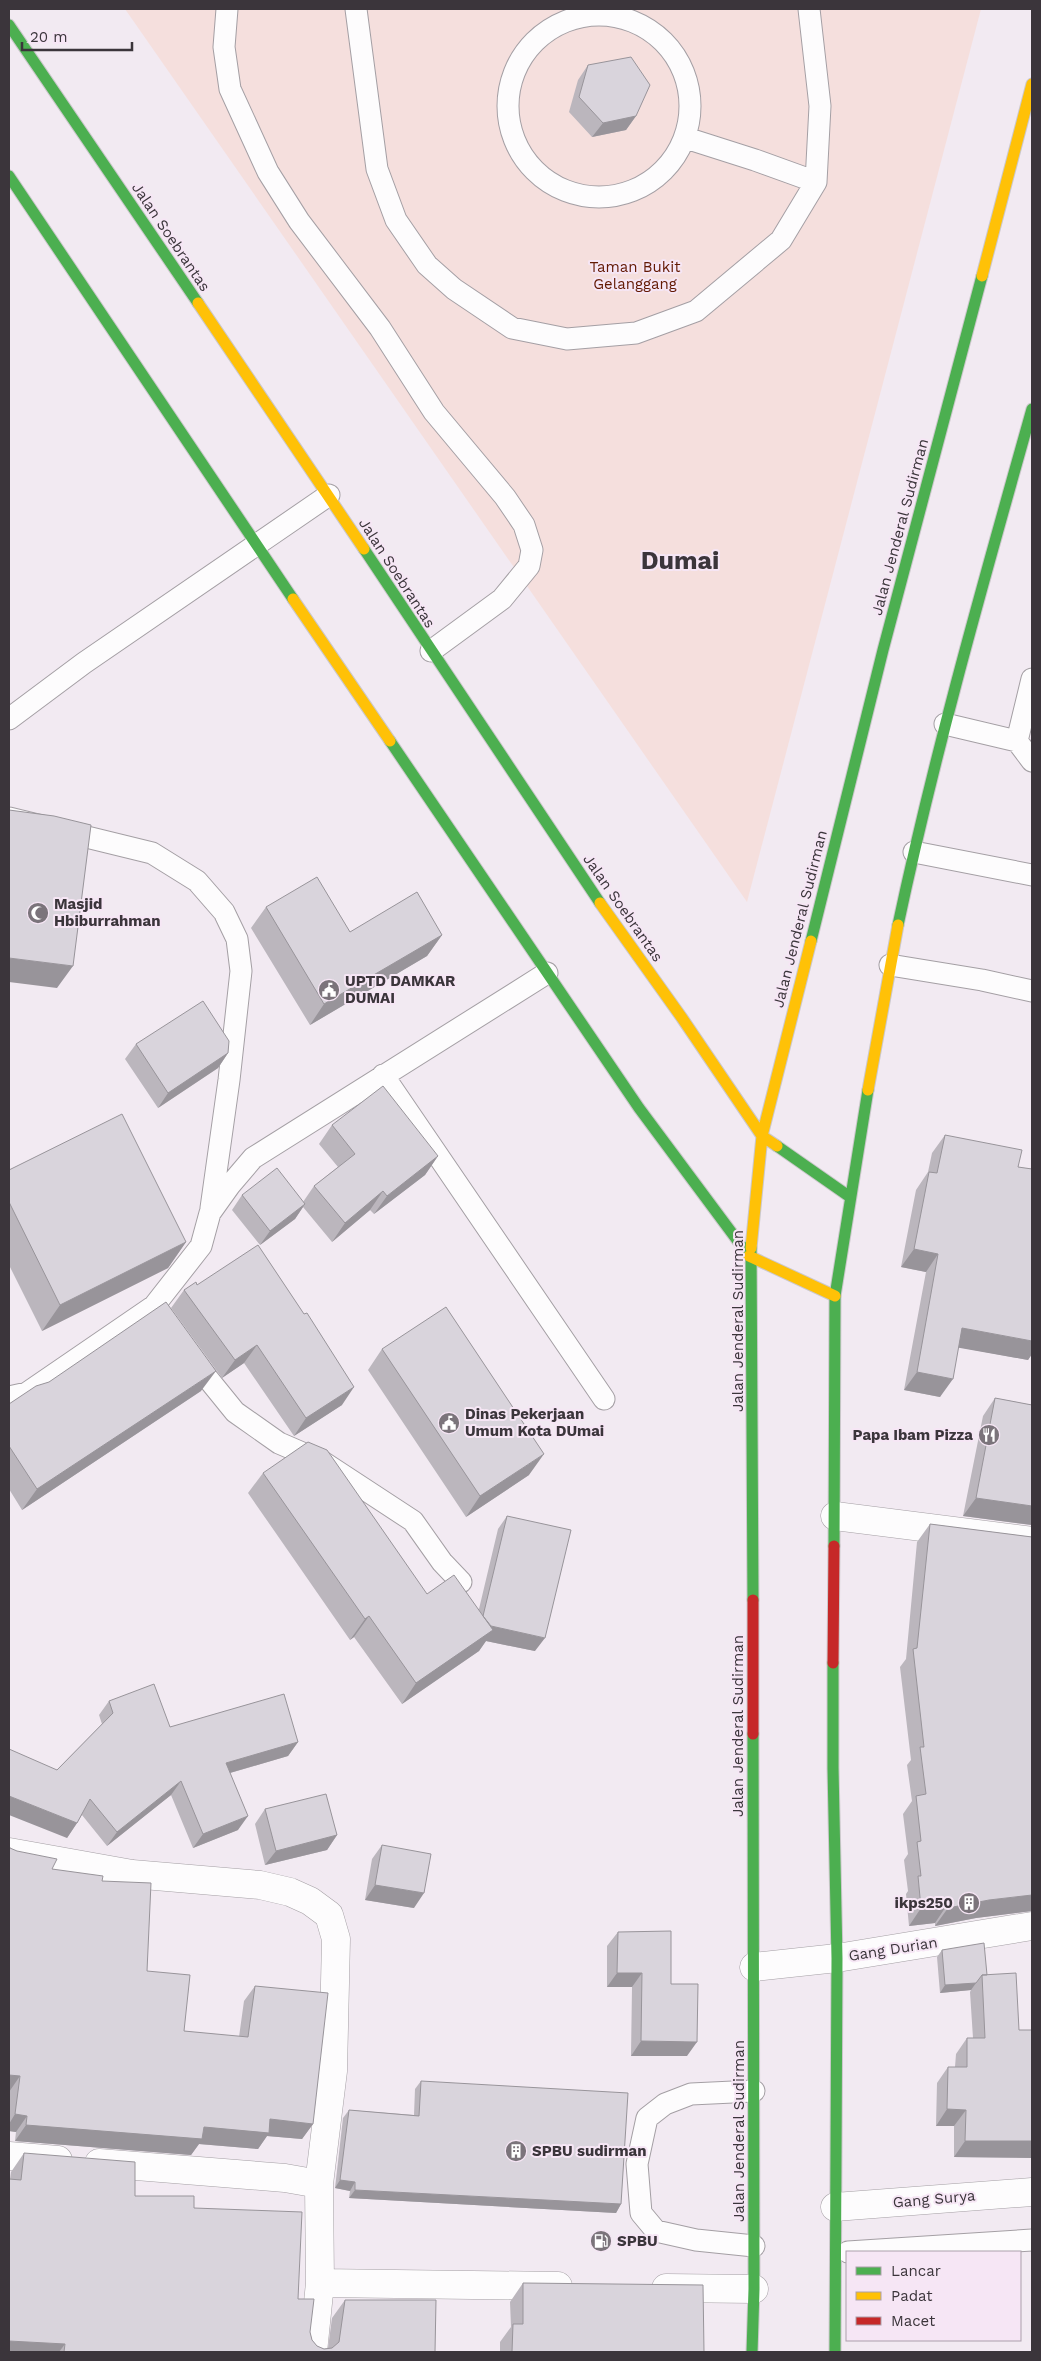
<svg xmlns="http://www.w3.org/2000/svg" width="1041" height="2361" font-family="'Work Sans',sans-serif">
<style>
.green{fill:#f5dfdd}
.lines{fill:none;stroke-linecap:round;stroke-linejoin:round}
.lane-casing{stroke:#a49fa4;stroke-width:23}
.street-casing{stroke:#a49fa4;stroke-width:29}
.fast-casing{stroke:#cbc8cb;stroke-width:13}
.slow-casing{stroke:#cbc8cb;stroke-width:13}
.jam-casing{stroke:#cbc8cb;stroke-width:13}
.lane{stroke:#fdfcfd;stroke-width:21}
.street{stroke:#fdfcfd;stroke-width:28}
.fast{stroke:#4caf50;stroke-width:11}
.slow{stroke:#ffc107;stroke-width:11}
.jam{stroke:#c62828;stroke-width:11}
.wall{fill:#bbb6bd}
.shaded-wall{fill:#98949a}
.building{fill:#d9d4dc;stroke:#98949a}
.labels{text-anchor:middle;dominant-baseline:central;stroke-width:4;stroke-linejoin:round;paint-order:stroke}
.street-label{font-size:15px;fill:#3b353b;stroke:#f6e6f5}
.park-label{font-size:15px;fill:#631903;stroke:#f6e6f5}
.poi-label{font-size:15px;font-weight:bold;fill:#3b353b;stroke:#f6e6f5;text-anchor:start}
.town-label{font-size:25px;font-weight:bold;fill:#3b353b;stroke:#f6e6f5}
</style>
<rect width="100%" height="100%" fill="#f2eaf2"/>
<path class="green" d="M 125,9 L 981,9 L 747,902 Z"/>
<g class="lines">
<g class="lane-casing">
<path id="lane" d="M 227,9 L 224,47 L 230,89 L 268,172 L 299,221 L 380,328 L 434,412 L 505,497 L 524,525 L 532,550 L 529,566 L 502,599 L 431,651
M 356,9 L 377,169 L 396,220 L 427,265 L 454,289 L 512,328 L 567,339 L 636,333 L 696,311 L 781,240 L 816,182 L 820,106 L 809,9
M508 106a91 91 0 1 1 182 0a91 91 0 1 1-182 0Z
M 686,138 L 755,160 L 816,182
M 9,719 L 84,663 L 329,495
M 945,724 L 1017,741 L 1032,679
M 1017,741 L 1032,761
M 9,818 L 152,853 L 197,881 L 224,912 L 237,939 L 241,971 L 229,1080 L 211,1208
M 914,852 L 1032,875
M 890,965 L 982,980 L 1032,991
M 383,1075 L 604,1399
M 192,1359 L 235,1412 L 279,1443 L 323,1462 L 413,1521 L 442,1562 L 461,1582
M 9,1397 L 27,1393 L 154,1306 L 201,1246 L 210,1213 L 230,1185 L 253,1158 L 547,973
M 754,2091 L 691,2094 L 665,2104 L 647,2118 L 637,2164 L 641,2213 L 656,2231 L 696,2240 L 754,2246
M 848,2252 L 1032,2240"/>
</g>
<g class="street-casing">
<path id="street" d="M 835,1516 L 1032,1541
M 9,1852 L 132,1874 L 260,1885 L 290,1892 L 310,1901 L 329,1915 L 336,1939 L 333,2071 L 319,2184 L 320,2283 L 313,2352
M 754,1967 L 837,1958 L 1032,1926
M 9,2156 L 58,2160
M 99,2163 L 285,2178 L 319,2184
M 835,2207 L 1032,2192
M 320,2283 L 558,2286
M 666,2288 L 754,2289"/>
</g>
<g class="fast-casing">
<path id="fast" d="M 9,25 L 198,303
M 9,176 L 293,599
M 364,549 L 600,903
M 390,741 L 639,1108 L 749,1256
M 898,925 C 935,751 984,580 1032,409
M 811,941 L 883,650 L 982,276
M 777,1146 L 850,1197
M 751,1248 L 753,1600
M 834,1546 L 835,1296 L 868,1090
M 833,1663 L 833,1768 L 837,1958 L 835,2352
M 752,2352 L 754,2289 L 753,1734"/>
</g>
<g class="slow-casing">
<path id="slow" d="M 982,276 L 1032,84
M 198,303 L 364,549
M 293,599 L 390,741
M 600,903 L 682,1018 L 762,1136 L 777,1146
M 868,1090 L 898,925
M 751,1248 L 762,1136 L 811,941
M 749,1256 L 835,1296"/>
</g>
<g class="jam-casing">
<path id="jam" d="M 753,1600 L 753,1734
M 833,1663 L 834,1546"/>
</g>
<use href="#lane" class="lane"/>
<use href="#street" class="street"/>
<use href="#fast" class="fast"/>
<use href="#slow" class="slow"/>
<use href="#jam" class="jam"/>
</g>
<path class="wall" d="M 588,65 L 636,116 L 626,130 L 592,137 L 569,112 L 578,80 Z
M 266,907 L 350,932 L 442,935 L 427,956 L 310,1025 L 251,928 Z
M 136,1044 L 228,1053 L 218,1068 L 158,1108 L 125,1059 Z
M 332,1125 L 438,1156 L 425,1175 L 374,1214 L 370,1210 L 332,1242 L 303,1207 L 295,1219 L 260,1245 L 232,1210 L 242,1195 L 303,1202 L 314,1186 L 338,1167 L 319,1144 Z
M 945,1135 L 1018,1167 L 1032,1169 L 1032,1354 L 1028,1360 L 958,1347 L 940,1397 L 904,1390 L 926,1272 L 901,1267 L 916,1190 L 928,1172 L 932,1153 Z
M 9,1170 L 186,1242 L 168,1268 L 42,1331 L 9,1265 Z
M 197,1285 L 342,1405 L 294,1436 L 244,1363 L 222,1378 L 171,1308 L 184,1290 Z
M 382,1349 L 529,1475 L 466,1517 L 368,1370 Z
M 201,1391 L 22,1510 L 9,1489 L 9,1404 Z
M 995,1398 L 1032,1405 L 1032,1525 L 963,1516 L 983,1416 Z
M 263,1473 L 427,1594 L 479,1609 L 498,1529 L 507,1516 L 535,1651 L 486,1641 L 479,1651 L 402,1704 L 354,1637 L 350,1640 L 248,1493 Z
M 930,1524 L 1032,1537 L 1032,1911 L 976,1918 L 935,1926 L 935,1923 L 909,1926 L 906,1894 L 908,1891 L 904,1860 L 908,1854 L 903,1814 L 912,1801 L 907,1765 L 911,1760 L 900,1667 L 906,1659 L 917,1542 Z
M 109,1701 L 170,1727 L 298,1742 L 288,1756 L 230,1773 L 238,1830 L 193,1848 L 171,1795 L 107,1846 L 82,1815 L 77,1823 L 67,1838 L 57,1770 L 102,1724 L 99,1715 Z
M 265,1809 L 337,1835 L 327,1850 L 265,1865 L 255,1824 Z
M 382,1845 L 414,1908 L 365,1900 L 372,1859 Z
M 10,1848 L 52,1869 L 102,1881 L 147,1971 L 184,2031 L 239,2037 L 244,2001 L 255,1986 L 313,2124 L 302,2139 L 267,2136 L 258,2149 L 199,2144 L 191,2155 L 15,2141 L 16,2132 L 9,2131 Z
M 618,1932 L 671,1984 L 687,2056 L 631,2056 L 632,1987 L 607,1987 L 607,1946 Z
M 942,1950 L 987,1975 L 1019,2030 L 1032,2158 L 954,2157 L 954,2126 L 936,2126 L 937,2083 L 948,2067 L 955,2067 L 956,2054 L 967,2038 L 973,2038 L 970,1992 L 971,1990 L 940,1993 L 937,1957 Z
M 421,2081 L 621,2204 L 616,2213 L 349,2198 L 350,2191 L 335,2188 L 343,2118 L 349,2110 L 414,2115 L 415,2089 Z
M 24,2153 L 135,2196 L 194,2208 L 298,2299 L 310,2332 L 312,2340 L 317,2346 L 324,2349 L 328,2348 L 332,2318 L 345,2300 L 435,2352 L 9,2352 L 10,2179 L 11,2172 Z
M 523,2283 L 704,2352 L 500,2352 L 500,2342 L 511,2327 L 510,2302 Z"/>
<path class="shaded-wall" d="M 636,116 L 626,130 L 592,137 L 603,123 Z
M 442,935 L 427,956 L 310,1025 L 324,1004 Z
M 9,958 L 73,966 L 57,988 L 9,982 Z
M 228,1053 L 218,1068 L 158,1108 L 168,1093 Z
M 438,1156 L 425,1175 L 374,1214 L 387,1196 Z
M 383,1191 L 370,1210 L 332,1242 L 345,1223 Z
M 305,1204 L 295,1219 L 260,1245 L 270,1231 Z
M 186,1242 L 168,1268 L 42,1331 L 60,1305 Z
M 914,1249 L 938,1254 L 926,1272 L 901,1267 Z
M 962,1328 L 1032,1341 L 1032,1354 L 1028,1360 L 949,1346 Z
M 257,1345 L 244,1363 L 222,1378 L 235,1360 Z
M 216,1371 L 201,1391 L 22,1510 L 37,1489 Z
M 917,1372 L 953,1379 L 940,1397 L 904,1390 Z
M 354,1387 L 342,1405 L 294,1436 L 306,1418 Z
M 544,1454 L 529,1475 L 466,1517 L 480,1496 Z
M 976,1498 L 1032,1506 L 1032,1525 L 963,1516 Z
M 369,1616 L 354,1637 L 350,1640 L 365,1619 Z
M 481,1624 L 545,1638 L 535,1651 L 486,1641 L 479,1651 L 402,1704 L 416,1683 Z
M 298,1742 L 288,1756 L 216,1777 L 226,1763 Z
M 181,1781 L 171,1795 L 107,1846 L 117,1832 Z
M 9,1796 L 77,1823 L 67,1838 L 9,1815 Z
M 248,1816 L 238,1830 L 193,1848 L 203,1834 Z
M 337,1835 L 327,1850 L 265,1865 L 276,1851 Z
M 375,1885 L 424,1893 L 414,1908 L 365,1900 Z
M 1032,1895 L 1032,1911 L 976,1918 L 935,1926 L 948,1908 L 989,1900 Z
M 947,1905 L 935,1923 L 909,1926 L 921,1908 Z
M 617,1973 L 642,1973 L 632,1987 L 607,1987 Z
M 976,1983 L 971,1990 L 940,1993 L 945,1985 Z
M 641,2041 L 697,2042 L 687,2056 L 631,2056 Z
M 9,2075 L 20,2076 L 9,2092 Z
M 947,2109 L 966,2110 L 954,2126 L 936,2126 Z
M 15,2114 L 27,2116 L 16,2132 L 9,2131 L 9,2124 Z
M 270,2119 L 313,2124 L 302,2139 L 267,2136 L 258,2149 L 199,2144 L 191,2155 L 15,2141 L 26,2125 L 204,2127 Z
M 965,2141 L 1032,2141 L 1032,2158 L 954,2157 Z
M 340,2180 L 355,2182 L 350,2191 L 335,2188 Z
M 355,2190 L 621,2204 L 616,2213 L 349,2198 Z
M 9,2341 L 65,2344 L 59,2352 L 9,2352 Z"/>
<path class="building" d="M 631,57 L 650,85 L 636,116 L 603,123 L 579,97 L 588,65 Z
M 9,810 L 54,816 L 91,825 L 73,966 L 9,958 Z
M 317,877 L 350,932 L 417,892 L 442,935 L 324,1004 L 266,907 Z
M 203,1001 L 229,1041 L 228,1053 L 168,1093 L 136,1044 Z
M 383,1086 L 438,1156 L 387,1196 L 383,1191 L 345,1223 L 314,1186 L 355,1154 L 332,1125 Z
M 122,1114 L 186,1242 L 60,1305 L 9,1202 L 9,1170 Z
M 945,1135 L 1022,1150 L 1018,1167 L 1032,1169 L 1032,1341 L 962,1328 L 953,1379 L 917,1372 L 938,1254 L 914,1249 L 929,1172 L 937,1173 Z
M 277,1168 L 305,1204 L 270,1231 L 242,1195 Z
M 258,1245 L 304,1314 L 307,1313 L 354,1387 L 306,1418 L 257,1345 L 235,1360 L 184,1290 L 196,1282 L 197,1285 Z
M 166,1302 L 216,1371 L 37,1489 L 9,1446 L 9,1404 L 36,1386 L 49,1382 Z
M 446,1307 L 544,1454 L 480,1496 L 382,1349 Z
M 995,1398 L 1032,1405 L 1032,1506 L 976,1498 Z
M 308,1442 L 327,1450 L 427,1594 L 454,1575 L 493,1630 L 416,1683 L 369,1616 L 365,1619 L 263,1473 Z
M 507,1516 L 571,1530 L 545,1638 L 491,1626 L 483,1616 Z
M 930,1524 L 1032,1537 L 1032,1895 L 989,1900 L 948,1908 L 947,1905 L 921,1908 L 918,1876 L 921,1876 L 917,1842 L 921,1841 L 916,1796 L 926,1794 L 920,1747 L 924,1747 L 913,1649 L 917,1648 Z
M 154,1684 L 170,1727 L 284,1694 L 298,1742 L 226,1763 L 248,1816 L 203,1834 L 181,1781 L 117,1832 L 90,1799 L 77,1823 L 9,1796 L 9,1749 L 57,1770 L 113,1713 L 109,1701 Z
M 326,1794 L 337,1835 L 276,1851 L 265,1809 Z
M 382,1845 L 431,1854 L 424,1893 L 375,1885 Z
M 9,1846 L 10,1848 L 17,1851 L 57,1859 L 52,1869 L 103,1876 L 102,1881 L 151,1883 L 147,1971 L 190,1975 L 184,2031 L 248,2037 L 255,1986 L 328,1993 L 313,2124 L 270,2119 L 269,2133 L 204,2127 L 202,2139 L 26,2125 L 27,2116 L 15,2114 L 20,2076 L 9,2075 Z
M 671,1931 L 671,1984 L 698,1984 L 697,2042 L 641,2041 L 642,1973 L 617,1973 L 618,1932 Z
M 984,1943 L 987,1975 L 982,1975 L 976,1983 L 945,1985 L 942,1950 Z
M 1016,1973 L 1019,2030 L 1032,2030 L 1032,2141 L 965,2141 L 966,2110 L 947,2109 L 948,2067 L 967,2067 L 967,2038 L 985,2038 L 982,1975 Z
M 421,2081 L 628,2093 L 621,2204 L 355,2190 L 355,2182 L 340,2180 L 349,2110 L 419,2116 Z
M 24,2153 L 135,2162 L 135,2196 L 194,2196 L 194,2208 L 302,2212 L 298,2299 L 314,2299 L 310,2332 L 312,2340 L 317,2346 L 324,2349 L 332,2348 L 339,2342 L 345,2300 L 436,2300 L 435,2352 L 64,2352 L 65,2344 L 9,2341 L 9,2179 L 21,2180 Z
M 523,2283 L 703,2285 L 704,2352 L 512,2352 L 513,2324 L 523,2324 Z"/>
<defs>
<g id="mosque-disc" transform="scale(1.125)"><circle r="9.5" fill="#7b747b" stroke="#f6e6f5"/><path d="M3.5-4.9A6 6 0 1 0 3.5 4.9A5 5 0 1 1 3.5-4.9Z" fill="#fff"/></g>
<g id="civic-disc" transform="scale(1.125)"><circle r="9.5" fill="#7b747b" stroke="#f6e6f5"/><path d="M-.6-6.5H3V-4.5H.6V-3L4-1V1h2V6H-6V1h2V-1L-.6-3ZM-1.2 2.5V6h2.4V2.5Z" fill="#fff"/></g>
<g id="restaurant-disc" transform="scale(1.125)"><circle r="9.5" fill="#7b747b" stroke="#f6e6f5"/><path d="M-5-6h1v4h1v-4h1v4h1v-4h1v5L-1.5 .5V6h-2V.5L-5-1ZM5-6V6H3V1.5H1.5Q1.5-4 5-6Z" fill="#fff"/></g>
<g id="building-disc" transform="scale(1.125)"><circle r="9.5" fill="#7b747b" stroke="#f6e6f5"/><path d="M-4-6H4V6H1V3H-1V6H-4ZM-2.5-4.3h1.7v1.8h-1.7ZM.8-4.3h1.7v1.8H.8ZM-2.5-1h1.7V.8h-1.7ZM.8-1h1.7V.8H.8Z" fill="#fff"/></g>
<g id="fuel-disc" transform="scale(1.125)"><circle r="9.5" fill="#7b747b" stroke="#f6e6f5"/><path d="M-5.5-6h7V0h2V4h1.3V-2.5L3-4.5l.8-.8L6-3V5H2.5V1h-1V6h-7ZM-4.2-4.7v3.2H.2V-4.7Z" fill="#fff"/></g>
</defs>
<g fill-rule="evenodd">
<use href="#mosque-disc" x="38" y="913"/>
<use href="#civic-disc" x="329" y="990"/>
<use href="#civic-disc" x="449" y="1423"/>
<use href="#restaurant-disc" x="989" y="1435"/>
<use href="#building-disc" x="969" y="1903"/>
<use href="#building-disc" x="516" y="2151"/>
<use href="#fuel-disc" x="601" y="2241"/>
</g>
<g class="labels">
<g class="street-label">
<text transform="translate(171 237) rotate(56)">Jalan Soebrantas</text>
<text transform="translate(900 527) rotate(-75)">Jalan Jenderal Sudirman</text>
<text transform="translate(397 573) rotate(57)">Jalan Soebrantas</text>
<text transform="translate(623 908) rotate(55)">Jalan Soebrantas</text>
<text transform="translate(800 919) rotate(-76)">Jalan Jenderal Sudirman</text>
<text transform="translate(738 1321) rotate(-90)">Jalan Jenderal Sudirman</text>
<text transform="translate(738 1726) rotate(-90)">Jalan Jenderal Sudirman</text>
<text transform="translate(893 1949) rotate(-9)">Gang Durian</text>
<text transform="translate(739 2131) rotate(-90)">Jalan Jenderal Sudirman</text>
<text transform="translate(934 2199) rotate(-5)">Gang Surya</text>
</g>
<g class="park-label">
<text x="635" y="267">Taman Bukit<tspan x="635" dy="17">Gelanggang</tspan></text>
</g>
<g class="poi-label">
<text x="54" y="904">Masjid<tspan x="54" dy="17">Hbiburrahman</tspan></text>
<text x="345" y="981">UPTD DAMKAR<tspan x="345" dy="17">DUMAI</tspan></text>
<text x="465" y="1414">Dinas Pekerjaan<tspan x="465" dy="17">Umum Kota DUmai</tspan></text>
<text x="973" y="1435" text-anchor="end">Papa Ibam Pizza</text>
<text x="953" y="1903" text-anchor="end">ikps250</text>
<text x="532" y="2151">SPBU sudirman</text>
<text x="617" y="2241">SPBU</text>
</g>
<g class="town-label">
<text x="680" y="560">Dumai</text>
</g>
</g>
<rect width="1041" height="2361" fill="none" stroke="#3b353b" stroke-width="20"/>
<rect x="846" y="2251" width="175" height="90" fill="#f6e6f5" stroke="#ab9fab"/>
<rect x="856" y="2267" width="25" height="8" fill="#4caf50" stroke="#ab9fab"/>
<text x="891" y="2276" font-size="15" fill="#3b353b">Lancar</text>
<rect x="856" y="2292" width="25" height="8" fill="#ffc107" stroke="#ab9fab"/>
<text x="891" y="2301" font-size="15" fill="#3b353b">Padat</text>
<rect x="856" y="2317" width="25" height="8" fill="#c62828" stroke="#ab9fab"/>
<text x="891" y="2326" font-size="15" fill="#3b353b">Macet</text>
<path d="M22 42v8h110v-8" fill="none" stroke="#3b353b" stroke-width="2.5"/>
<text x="30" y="42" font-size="15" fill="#3b353b" stroke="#f6e6f5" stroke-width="4" paint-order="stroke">20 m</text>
</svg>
